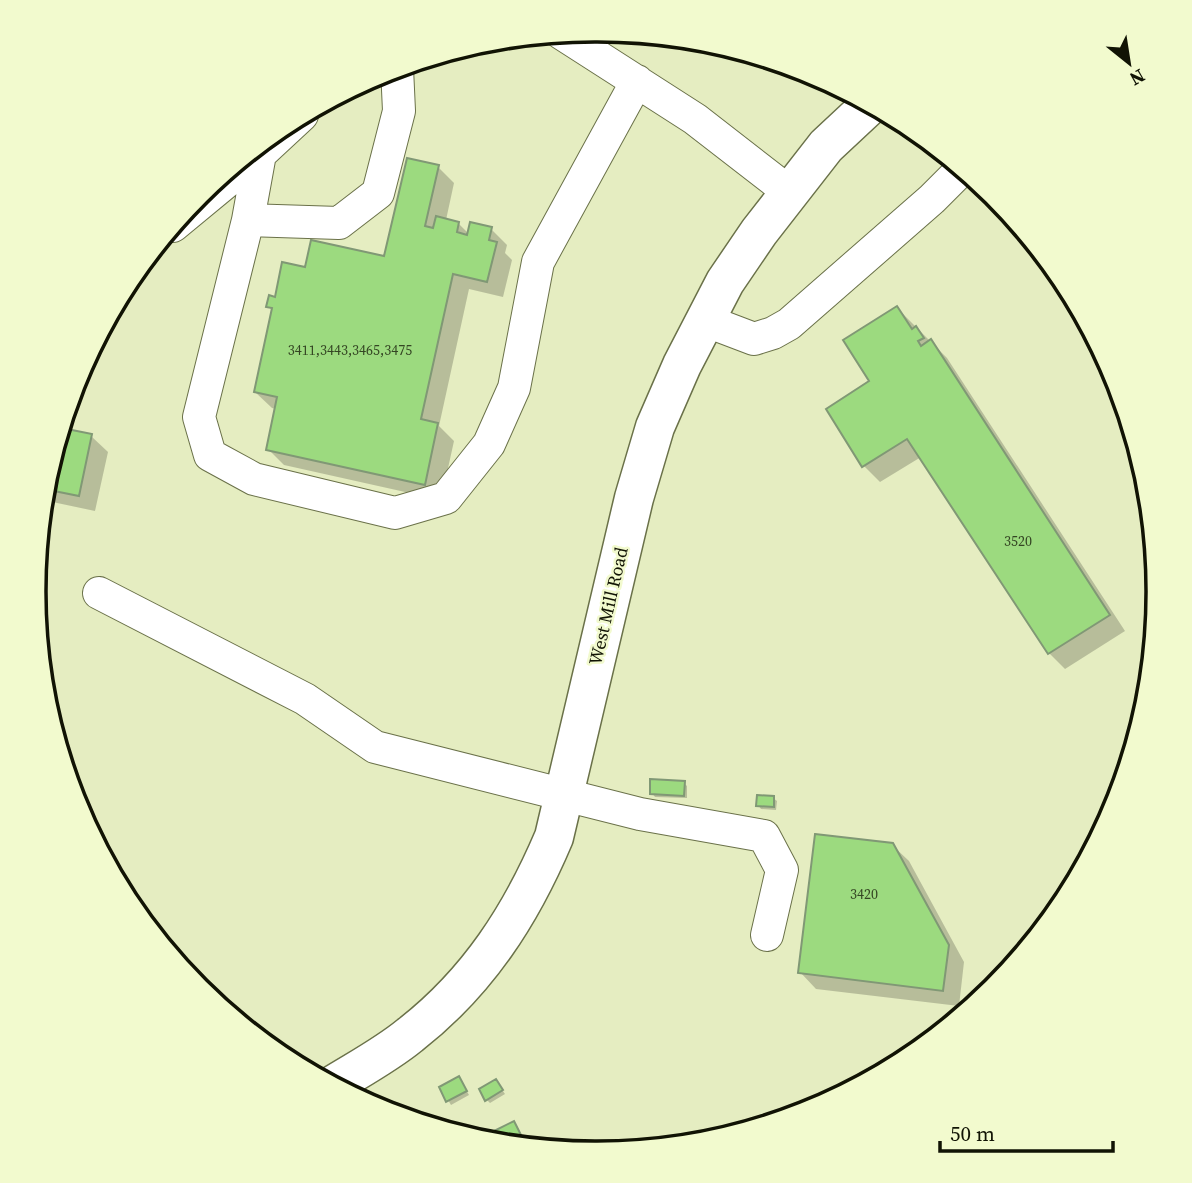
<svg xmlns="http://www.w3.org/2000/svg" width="1192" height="1183" font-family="'Source Serif 4',serif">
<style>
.shadow{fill:#0003}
.building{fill:#9cda7f;stroke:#809875;stroke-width:2}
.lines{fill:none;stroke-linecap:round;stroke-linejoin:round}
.minor-casing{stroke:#6a7149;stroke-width:34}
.major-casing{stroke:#6a7149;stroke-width:41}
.minor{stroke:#fff;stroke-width:32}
.major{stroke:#fff;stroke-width:38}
.labels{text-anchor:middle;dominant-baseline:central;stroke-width:5;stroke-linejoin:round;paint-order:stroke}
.number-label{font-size:14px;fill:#344523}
.street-label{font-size:18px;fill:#111304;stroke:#f2face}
.rim{fill:none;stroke:#111304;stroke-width:3.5}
</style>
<rect width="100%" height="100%" fill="#e5edc1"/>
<path class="shadow" d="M 438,167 L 454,183 L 446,220 L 458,223 L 469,234 L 491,229 L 507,245 L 505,253 L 512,260 L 503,297 L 469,289 L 439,426 L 454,441 L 441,500 L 284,465 L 268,449 L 276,409 L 272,408 L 255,392 L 273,311 L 268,306 L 306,269 L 385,258 Z
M 897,308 L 947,358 L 1125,631 L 1065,669 L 1049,653 L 921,457 L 880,482 L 864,466 L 871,382 Z
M 61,429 L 91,436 L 108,452 L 95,511 L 43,500 L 45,482 Z
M 684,783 L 687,786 L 687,798 L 655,797 L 652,793 Z
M 773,798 L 777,801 L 776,810 L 761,809 L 758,805 Z
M 892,845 L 909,861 L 964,962 L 959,1006 L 816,989 L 800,972 Z
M 459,1078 L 469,1095 L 451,1105 L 441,1088 Z
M 496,1081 L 505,1094 L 490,1103 L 487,1100 Z
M 517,1126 L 526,1144 L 501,1144 Z"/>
<path class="building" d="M 407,158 L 439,165 L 425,226 L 433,228 L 436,216 L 459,222 L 457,232 L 467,235 L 470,222 L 492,227 L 489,240 L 497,242 L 487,282 L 453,274 L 421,419 L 438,423 L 425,485 L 266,450 L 277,397 L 254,392 L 272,308 L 266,307 L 269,295 L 275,297 L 282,262 L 305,267 L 311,240 L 384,256 Z
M 897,306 L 912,329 L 916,326 L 924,338 L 918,341 L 921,346 L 931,339 L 1110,615 L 1048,654 L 907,439 L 862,467 L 826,409 L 869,381 L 843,340 Z
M 62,428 L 92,434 L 79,496 L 44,489 Z
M 650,779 L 685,781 L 684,796 L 650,794 Z
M 757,795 L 774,796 L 774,807 L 756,806 Z
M 815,834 L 893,843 L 949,945 L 943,991 L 798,973 Z
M 459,1076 L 467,1091 L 446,1102 L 439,1087 Z
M 496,1079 L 503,1090 L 485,1101 L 479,1089 Z
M 514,1121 L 524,1141 L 515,1145 L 499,1144 L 492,1132 Z"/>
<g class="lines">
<g class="minor-casing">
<path id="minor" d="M 561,33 L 695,119 L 789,192
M 260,154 L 248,220 L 199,417 L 210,455 L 254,479 L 395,513 L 446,498 L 489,444 L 514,388 L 538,262 L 637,81
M 248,220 L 339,223 L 378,193 L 399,111 L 397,68
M 173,226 L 260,154 L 302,115
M 704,320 L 754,339 L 773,333 L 789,324 L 932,199 L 962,169
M 99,593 L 305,699 L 375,747 L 640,814 L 764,836 L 782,870 L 767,935"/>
</g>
<g class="major-casing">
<path id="major" d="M 333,1085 C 359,1069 387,1054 410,1035 C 478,982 521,915 554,837 L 634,498 L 655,427 L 682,365 L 725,282 L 759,232 L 826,146 L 871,104"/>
</g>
<use href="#minor" class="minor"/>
<use href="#major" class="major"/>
</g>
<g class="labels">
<g class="number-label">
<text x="350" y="350">3411,3443,3465,3475</text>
<text x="1018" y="541">3520</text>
<text x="864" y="894">3420</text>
</g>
<g class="street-label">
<text transform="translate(608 606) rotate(-77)">West Mill Road</text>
</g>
</g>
<path d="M0 0H1192V1183H0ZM595 42H597A549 549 0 0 1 1146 591V592A549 549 0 0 1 597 1141H595A549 549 0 0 1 46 592V591A549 549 0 0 1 595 42Z" fill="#f2face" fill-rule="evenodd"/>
<path class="rim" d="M595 42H597A549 549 0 0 1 1146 591V592A549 549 0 0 1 597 1141H595A549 549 0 0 1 46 592V591A549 549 0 0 1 595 42Z"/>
<g transform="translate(1129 63) rotate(150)" stroke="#f2face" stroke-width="5" paint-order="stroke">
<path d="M0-5L12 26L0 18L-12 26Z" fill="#111304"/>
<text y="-10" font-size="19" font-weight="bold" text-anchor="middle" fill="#111304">N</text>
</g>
<path d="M940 1141v10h173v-10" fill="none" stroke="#111304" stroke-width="3.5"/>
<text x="950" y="1141" font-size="21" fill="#111304" stroke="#f2face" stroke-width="5" paint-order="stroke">50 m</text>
</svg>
